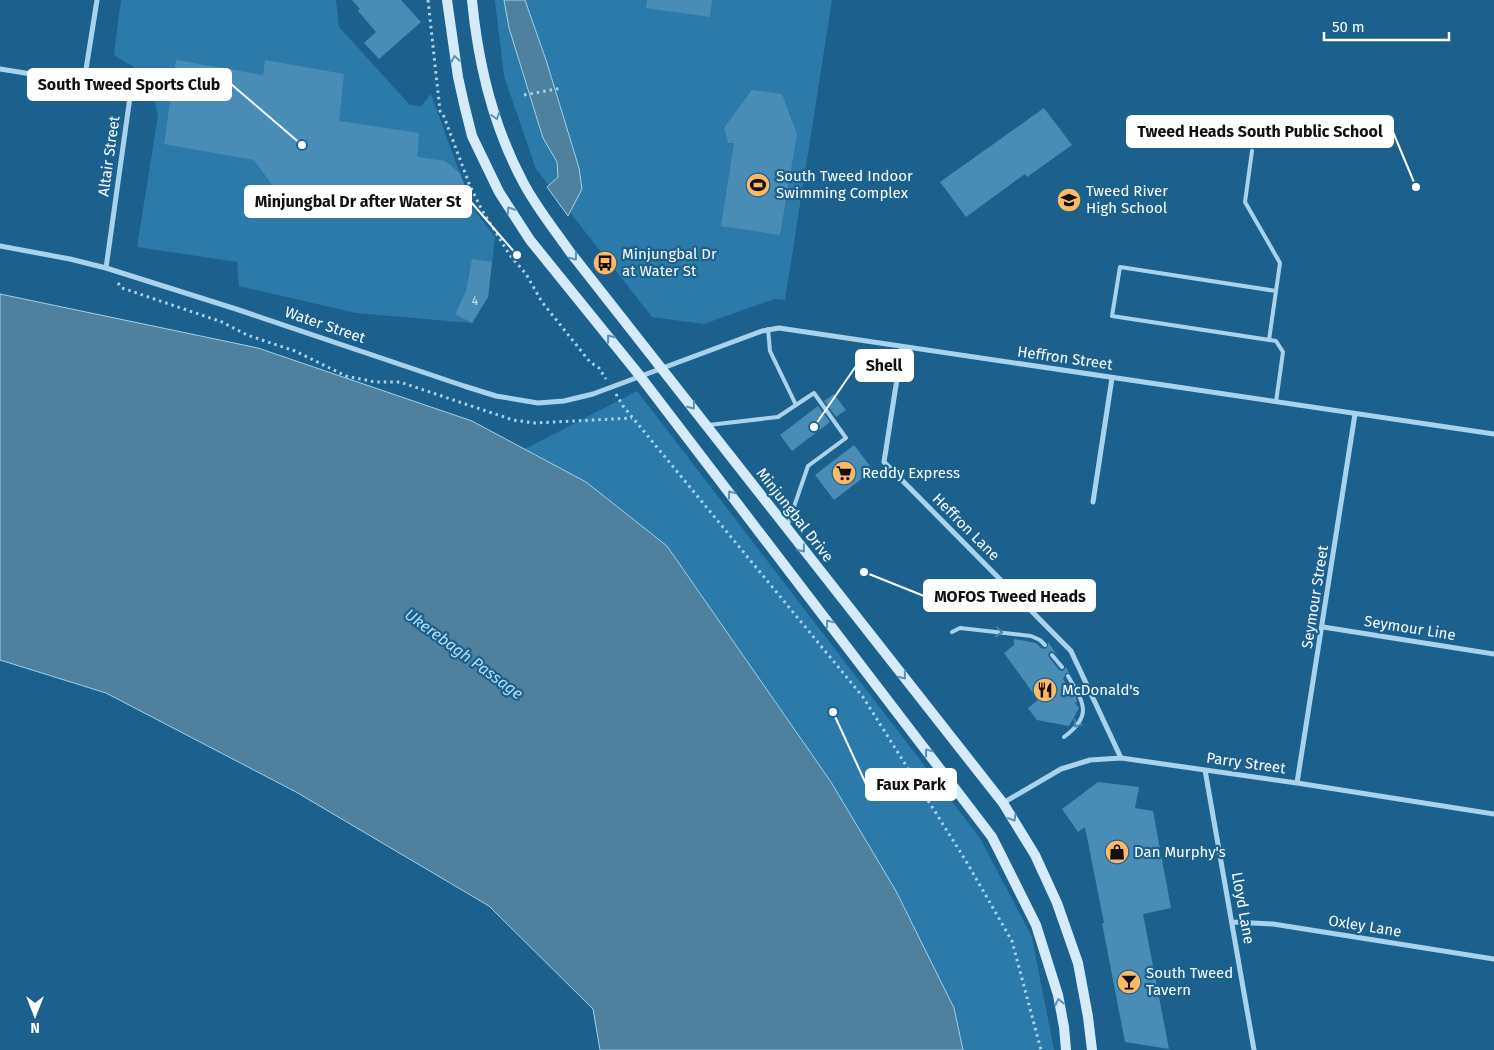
<svg xmlns="http://www.w3.org/2000/svg" width="1494" height="1050" font-family="'Fira Sans',sans-serif">
<style>
.green{fill:#2c7aa9}
.water{fill:#4f809e;stroke:#9cd1ef}
.building{fill:#498db7}
.lines{fill:none;stroke-linecap:round;stroke-linejoin:round}
.path{stroke:#a9d3ed;stroke-width:3;stroke-dasharray:2.5 4;stroke-linecap:butt}
.lane{stroke:#a9d3ed;stroke-width:4}
.street{stroke:#a9d3ed;stroke-width:5}
.secondary{stroke:#d5ebfa;stroke-width:10}
.oneway{stroke:#5d91b3}
.oneway2{stroke:#4683aa}
.labels{text-anchor:middle;dominant-baseline:central;stroke-width:4.5;stroke-linejoin:round;paint-order:stroke}
.number-label{font-size:12px;fill:#d2e2ed}
.street-label{font-size:15px;fill:#fff;stroke:#1c618d}
.poi-label{font-size:15px;fill:#fff;stroke:#1c618d;text-anchor:start}
.water-label{font-size:16px;font-style:italic;fill:#b5ddf4;stroke:#1c618d}
.leader{fill:none;stroke:#fff;stroke-width:2}
.callout-dot{fill:#fff;stroke:#1c618d;stroke-width:2}
.callout{fill:#fff;stroke:#fff;stroke-width:2}
.callout-label{font-size:16px;text-anchor:middle;font-weight:bold;fill:#111}
</style>
<rect width="100%" height="100%" fill="#1c618d"/>
<path class="green" d="M 121,0 L 336,0 L 339,27 L 410,105 L 421,106 L 431,94 L 472,207 L 495,237 L 488,297 L 472,323 L 356,313 L 239,286 L 237,262 L 137,247 L 158,116 L 150,81 L 140,71 L 114,55 Z
M 495,0 L 832,0 L 785,300 L 774,299 L 704,324 L 652,317 L 536,169 L 504,76 Z
M 637,391 L 980,838 L 1032,937 L 1054,1050 L 963,1050 L 954,1008 L 831,782 L 667,546 L 586,482 L 525,449 Z"/>
<path class="water" d="M 504,0 L 525,0 L 547,63 L 579,168 L 582,189 L 568,216 L 547,187 L 558,177 L 557,162 L 543,138 L 509,28 Z
M 0,294 L 258,348 L 472,421 L 586,482 L 667,546 L 831,782 L 896,891 L 954,1008 L 963,1050 L 600,1050 L 593,1009 L 489,906 L 296,792 L 106,693 L 0,660 Z"/>
<path class="building" d="M 352,0 L 401,0 L 421,22 L 379,59 L 364,43 L 376,32 L 358,11 L 360,9 Z
M 647,0 L 712,0 L 710,17 L 646,8 Z
M 176,60 L 263,75 L 265,60 L 344,74 L 339,121 L 419,133 L 417,157 L 445,161 L 460,173 L 471,203 L 454,209 L 440,207 L 439,210 L 273,186 L 254,160 L 164,144 Z
M 752,90 L 782,94 L 797,134 L 780,235 L 721,226 L 734,143 L 728,143 L 724,128 Z
M 1044,108 L 1072,145 L 1027,177 L 1025,174 L 966,217 L 940,182 Z
M 472,259 L 492,262 L 488,297 L 472,323 L 455,314 L 466,292 Z
M 834,394 L 846,410 L 836,417 L 824,401 Z
M 818,406 L 830,422 L 792,451 L 780,435 Z
M 854,445 L 873,470 L 834,500 L 815,475 Z
M 1014,639 L 1036,643 L 1041,648 L 1045,649 L 1048,646 L 1048,642 L 1058,656 L 1054,652 L 1051,651 L 1048,654 L 1049,657 L 1059,670 L 1063,671 L 1066,667 L 1069,673 L 1066,673 L 1063,679 L 1076,697 L 1077,702 L 1075,703 L 1079,708 L 1069,726 L 1037,720 L 1028,708 L 1038,700 L 1004,653 L 1014,645 Z
M 1098,782 L 1139,787 L 1135,808 L 1153,811 L 1171,908 L 1143,914 L 1169,1049 L 1125,1042 L 1102,923 L 1104,923 L 1085,827 L 1078,832 L 1062,809 Z"/>
<g class="lines">
<path class="path" d="M 428,0 L 440,111 L 443,114 L 470,186 L 482,210 L 509,254 L 526,274 L 542,302 L 590,362 L 599,368 L 606,379
M 524,95 L 562,88
M 118,283 L 122,288 L 222,322 L 247,335 L 295,351 L 346,376 L 375,382 L 400,382 L 513,420 L 535,423 L 632,418
M 616,394 L 623,406 L 863,697 L 966,861 L 1012,941 L 1041,1050"/>
<path class="lane" d="M 1252,151 L 1245,202 L 1280,263 L 1276,291
M 768,329 L 770,351 L 796,405
M 1269,340 L 1276,291 L 1120,267 L 1112,316 L 1276,341 L 1283,352 L 1276,402
M 709,425 L 778,417 L 814,393 L 846,438 L 808,466 L 787,527
M 952,632 L 960,628 L 1031,636 L 1040,640 L 1045,645
M 1052,655 L 1062,667
M 1064,737 C 1094,715 1083,702 1068,676"/>
<path class="street" d="M 0,69 L 131,90 L 106,268
M 84,82 L 97,0
M 0,246 L 70,259 L 106,268 L 236,309 L 464,386 L 496,396 L 538,403 L 564,401 L 593,394 L 762,331 L 779,328 L 1494,434
M 902,347 L 884,462 L 1071,651 L 1121,758
M 1093,502 L 1112,378
M 1323,627 L 1494,654
M 1205,770 L 1254,1050
M 1297,783 L 1355,414
M 1003,803 L 1061,769 L 1090,760 L 1121,758 L 1297,783 L 1494,814
M 1233,922 L 1273,924 L 1494,959"/>
<path class="secondary" d="M 447,0 L 458,77 L 464,104 L 472,136 L 499,192 L 530,240 L 640,376 L 992,837 L 1036,925 L 1058,995 L 1064,1027 L 1066,1050
M 472,0 C 478,63 493,126 523,182 C 536,207 554,229 570,252 L 1003,803 L 1035,855 L 1057,903 L 1078,963 L 1088,1017 L 1092,1050"/>
</g>
<defs><path id="oneway-chevron" d="M-2-3.5L2.5 0L-2 3.5" fill="none" stroke-width="1.6" stroke-linecap="round" stroke-linejoin="round" transform="scale(1.25)"/></defs>
<g class="oneway">
<use href="#oneway-chevron" transform="translate(455 59) rotate(-99)"/>
<use href="#oneway-chevron" transform="translate(496 116) rotate(72)"/>
<use href="#oneway-chevron" transform="translate(510 210) rotate(-123)"/>
<use href="#oneway-chevron" transform="translate(574 257) rotate(52)"/>
<use href="#oneway-chevron" transform="translate(610 338) rotate(-128)"/>
<use href="#oneway-chevron" transform="translate(692 406) rotate(52)"/>
<use href="#oneway-chevron" transform="translate(731 494) rotate(-127)"/>
<use href="#oneway-chevron" transform="translate(802 549) rotate(52)"/>
<use href="#oneway-chevron" transform="translate(829 623) rotate(-127)"/>
<use href="#oneway-chevron" transform="translate(903 676) rotate(52)"/>
<use href="#oneway-chevron" transform="translate(928 752) rotate(-127)"/>
<use href="#oneway-chevron" transform="translate(1013 818) rotate(59)"/>
<use href="#oneway-chevron" transform="translate(1059 1002) rotate(-102)"/>
</g>
<g class="oneway2">
<use href="#oneway-chevron" transform="translate(999 632) rotate(7)"/>
<use href="#oneway-chevron" transform="translate(1077 724) rotate(124)"/>
</g>
<defs>
<g id="stadium-disc" transform="scale(1.25)"><circle r="9.5" fill="#feb866" stroke="#1c618d"/><path d="M0-5a6.5 5 0 1 0 0 10a6.5 5 0 1 0 0-10ZM-3.5-1.8h7v3.6h-7Z" fill="#111"/></g>
<g id="school-disc" transform="scale(1.25)"><circle r="9.5" fill="#feb866" stroke="#1c618d"/><path d="M0-5L7-2L0 1L-7-2ZM-4 1L0 2.5L4 1V4Q0 6-4 4Z" fill="#111"/></g>
<g id="bus-disc" transform="scale(1.25)"><circle r="9.5" fill="#feb866" stroke="#1c618d"/><path d="M-5-6H5V4H4V6H2V4H-2V6H-4V4H-5ZM-3.5-4V0h7V-4ZM-3.5 1.2v1.5H-2V1.2ZM2 1.2v1.5H3.5V1.2Z" fill="#111"/></g>
<g id="supermarket-disc" transform="scale(1.25)"><circle r="9.5" fill="#feb866" stroke="#1c618d"/><path d="M-6-5.5h2.5l.6 2H6L4.5 2H-2.5L-4.4-4H-6ZM-1.5 3.2a1.3 1.3 0 1 0 .1 0ZM3 3.2a1.3 1.3 0 1 0 .1 0Z" fill="#111"/></g>
<g id="restaurant-disc" transform="scale(1.25)"><circle r="9.5" fill="#feb866" stroke="#1c618d"/><path d="M-5-6h1v4h1v-4h1v4h1v-4h1v5L-1.5 .5V6h-2V.5L-5-1ZM5-6V6H3V1.5H1.5Q1.5-4 5-6Z" fill="#111"/></g>
<g id="shop-disc" transform="scale(1.25)"><circle r="9.5" fill="#feb866" stroke="#1c618d"/><path d="M-5-2.5h2.3a2.7 3.5 0 0 1 5.4 0H5L5.5 6h-11ZM-1.5-2.5h3a1.5 2.3 0 0 0-3 0Z" fill="#111"/></g>
<g id="bar-disc" transform="scale(1.25)"><circle r="9.5" fill="#feb866" stroke="#1c618d"/><path d="M-6-5H6L.8 .8V4.5H3.5V6h-7V4.5H-.8V.8Z" fill="#111"/></g>
</defs>
<g fill-rule="evenodd">
<use href="#stadium-disc" x="758" y="185"/>
<use href="#school-disc" x="1069" y="200"/>
<use href="#bus-disc" x="605" y="263"/>
<use href="#supermarket-disc" x="844" y="473"/>
<use href="#restaurant-disc" x="1045" y="690"/>
<use href="#shop-disc" x="1117" y="852"/>
<use href="#bar-disc" x="1129" y="982"/>
</g>
<g class="labels">
<g class="number-label">
<text x="475" y="301">4</text>
</g>
<g class="street-label">
<text transform="translate(109 156) rotate(-82)">Altair Street</text>
<text transform="translate(325 325) rotate(19)">Water Street</text>
<text transform="translate(1065 358) rotate(8)">Heffron Street</text>
<text transform="translate(795 515) rotate(52)">Minjungbal Drive</text>
<text transform="translate(966 527) rotate(45)">Heffron Lane</text>
<text transform="translate(1315 597) rotate(-81)">Seymour Street</text>
<text transform="translate(1410 628) rotate(9)">Seymour Line</text>
<text transform="translate(1246 763) rotate(8)">Parry Street</text>
<text transform="translate(1243 908) rotate(80)">Lloyd Lane</text>
<text transform="translate(1365 926) rotate(9)">Oxley Lane</text>
</g>
<g class="poi-label">
<text x="776" y="176">South Tweed Indoor<tspan x="776" dy="17">Swimming Complex</tspan></text>
<text x="1086" y="191">Tweed River<tspan x="1086" dy="17">High School</tspan></text>
<text x="622" y="254">Minjungbal Dr<tspan x="622" dy="17">at Water St</tspan></text>
<text x="862" y="473">Reddy Express</text>
<text x="1062" y="690">McDonald's</text>
<text x="1134" y="852">Dan Murphy's</text>
<text x="1146" y="973">South Tweed<tspan x="1146" dy="17">Tavern</tspan></text>
</g>
<g class="water-label">
<text transform="translate(464 654) rotate(36)">Ukerebagh Passage</text>
</g>
</g>
<path class="leader" d="M302 145L231 84M1416 187L1393 132M517 255L471 202M814 427L856 366M864 572L924 596M833 712L866 784"/>
<g class="callout-dot">
<circle cx="302" cy="145" r="5"/>
<circle cx="1416" cy="187" r="5"/>
<circle cx="517" cy="255" r="5"/>
<circle cx="814" cy="427" r="5"/>
<circle cx="864" cy="572" r="5"/>
<circle cx="833" cy="712" r="5"/>
</g>
<g class="callout">
<rect x="28" y="69" width="203" height="31" rx="5"/>
<rect x="1127" y="116" width="266" height="31" rx="5"/>
<rect x="245" y="186" width="226" height="31" rx="5"/>
<rect x="856" y="350" width="57" height="31" rx="5"/>
<rect x="924" y="580" width="171" height="31" rx="5"/>
<rect x="866" y="769" width="90" height="31" rx="5"/>
</g>
<g class="callout-label">
<text x="129" y="90">South Tweed Sports Club</text>
<text x="1260" y="137">Tweed Heads South Public School</text>
<text x="358" y="207">Minjungbal Dr after Water St</text>
<text x="884" y="371">Shell</text>
<text x="1010" y="602">MOFOS Tweed Heads</text>
<text x="911" y="790">Faux Park</text>
</g>
<g transform="translate(35 1015) rotate(180)" stroke="#1c618d" stroke-width="4" paint-order="stroke">
<path d="M0-4L9 19L0 12L-9 19Z" fill="#ffffff"/>
<text y="-8" font-size="14" font-weight="bold" text-anchor="middle" fill="#ffffff">N</text>
</g>
<path d="M1324 32v8h125v-8" fill="none" stroke="#ffffff" stroke-width="2.5"/>
<text x="1332" y="32" font-size="15" fill="#ffffff" stroke="#1c618d" stroke-width="4" paint-order="stroke">50 m</text>
</svg>
